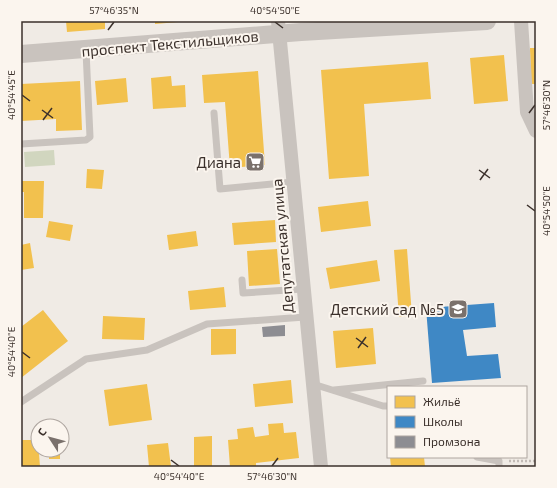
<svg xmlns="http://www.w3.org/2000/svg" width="557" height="488" font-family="'Exo 2',sans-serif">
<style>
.green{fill:#d1d6bf}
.homes{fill:#f2c14e}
.schools{fill:#3f88c5}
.industry{fill:#8d8d92}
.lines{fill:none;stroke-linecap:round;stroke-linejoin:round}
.path{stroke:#c2bbb6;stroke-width:2.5;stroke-dasharray:2 2;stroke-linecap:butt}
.service{stroke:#c9c3be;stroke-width:7}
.minor{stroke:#c9c3be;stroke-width:14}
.tertiary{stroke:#c9c3be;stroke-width:18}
.ticks{fill:none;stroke:#3b302b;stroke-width:1.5}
.labels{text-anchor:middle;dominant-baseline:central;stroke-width:4;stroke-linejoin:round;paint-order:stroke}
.street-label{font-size:15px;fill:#3b302b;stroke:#fbf5ee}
.poi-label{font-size:15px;fill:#3b302b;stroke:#fbf5ee;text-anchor:end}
.neatline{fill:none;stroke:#3b302b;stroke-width:1.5}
.ticks-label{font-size:10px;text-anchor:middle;fill:#3b302b}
</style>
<rect width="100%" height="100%" fill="#f0ebe5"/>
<path class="green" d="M 54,150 L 55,165 L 25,167 L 24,152 Z"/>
<path class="homes" d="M 66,21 L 105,21 L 105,29 L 67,32 Z
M 155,21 L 177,21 L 178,22 L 155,24 Z
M 530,48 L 536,48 L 536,84 L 531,84 Z
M 504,55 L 508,101 L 474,104 L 470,58 Z
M 428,62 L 431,99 L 364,104 L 369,176 L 329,179 L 321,70 Z
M 258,71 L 265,165 L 230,168 L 225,102 L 204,103 L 202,75 Z
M 171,76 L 172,86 L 185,85 L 186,107 L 153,109 L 151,78 Z
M 126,78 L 128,102 L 97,105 L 95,81 Z
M 80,81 L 82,130 L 56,131 L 56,119 L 21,121 L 21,84 Z
M 87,169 L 104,170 L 102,189 L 86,188 Z
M 21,181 L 44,181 L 43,218 L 24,218 L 24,192 L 21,192 Z
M 368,201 L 371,226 L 321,232 L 318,207 Z
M 275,220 L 276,242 L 234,245 L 232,223 Z
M 49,221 L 73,225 L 70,241 L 46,237 Z
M 196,231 L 198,246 L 169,250 L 167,235 Z
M 30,243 L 34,268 L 21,270 L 21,245 Z
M 277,249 L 280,284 L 249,286 L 247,251 Z
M 407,249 L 412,316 L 399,317 L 394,250 Z
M 377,260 L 380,281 L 330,289 L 326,268 Z
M 224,287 L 226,307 L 190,310 L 188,291 Z
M 43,310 L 68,341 L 21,378 L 21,327 Z
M 103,316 L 145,318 L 144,340 L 102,339 Z
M 373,328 L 376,364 L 336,368 L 333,331 Z
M 211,329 L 236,329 L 236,354 L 211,355 Z
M 291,380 L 293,403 L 255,407 L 253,384 Z
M 147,384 L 152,420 L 109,426 L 104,390 Z
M 283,423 L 284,433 L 296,432 L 299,458 L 256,463 L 256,467 L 230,467 L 228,440 L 238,439 L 237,429 L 253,427 L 255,437 L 269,435 L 268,424 Z
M 212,436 L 212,467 L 194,467 L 194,437 Z
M 21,440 L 38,440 L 40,467 L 21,467 Z
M 168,443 L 171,467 L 149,467 L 147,445 Z
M 49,450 L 60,450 L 60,459 L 49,459 Z
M 390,457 L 424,457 L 425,467 L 391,467 Z"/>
<path class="schools" d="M 494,303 L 496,327 L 463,330 L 467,356 L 498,354 L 501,378 L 432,383 L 426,308 Z"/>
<path class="industry" d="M 285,325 L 285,336 L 263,337 L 262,327 Z"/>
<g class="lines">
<path class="path" d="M 509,461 L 536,461"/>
<path class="service" d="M 214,113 L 220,189 L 293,182
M 21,144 L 86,140 L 90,137 L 86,51
M 242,280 L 243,293 L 303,289
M 313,384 L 383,406 L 388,406
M 334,390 L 423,381
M 21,402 L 86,359 L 147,350 L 207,324 L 305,317
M 477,457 L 499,461 L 499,467"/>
<path class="minor" d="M 278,21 L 321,467
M 521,21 L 527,112 L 536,131"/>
<path class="tertiary" d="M 21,54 L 301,32 L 487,21"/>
</g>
<path class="ticks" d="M 275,22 L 283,28M 108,30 L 114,22M 22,95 L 30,101M 42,110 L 53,118M 529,113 L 535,105M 43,120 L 52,108M 479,170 L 490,178M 480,180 L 488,169M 527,205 L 535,211M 356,338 L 368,347M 358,348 L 366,337M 22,352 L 30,358M 171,460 L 179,466M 272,466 L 278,458"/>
<defs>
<g id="supermarket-square" transform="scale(1)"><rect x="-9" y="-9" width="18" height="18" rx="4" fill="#7a716c" stroke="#fbf5ee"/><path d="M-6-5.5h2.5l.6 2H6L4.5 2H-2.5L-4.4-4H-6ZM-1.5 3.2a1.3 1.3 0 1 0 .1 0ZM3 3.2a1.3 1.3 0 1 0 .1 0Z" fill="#fff"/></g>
<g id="school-square" transform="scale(1)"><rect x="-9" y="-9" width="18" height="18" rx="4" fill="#7a716c" stroke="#fbf5ee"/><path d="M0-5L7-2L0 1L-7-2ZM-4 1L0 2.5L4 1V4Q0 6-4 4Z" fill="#fff"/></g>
</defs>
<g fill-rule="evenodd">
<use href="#supermarket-square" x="255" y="162"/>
<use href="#school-square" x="458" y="309"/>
</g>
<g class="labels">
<g class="street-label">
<text transform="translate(170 43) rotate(-5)">проспект Текстильщиков</text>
<text transform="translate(282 246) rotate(-95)">Депутатская улица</text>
</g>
<g class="poi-label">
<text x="241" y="162">Диана</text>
<text x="444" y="309">Детский сад №5</text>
</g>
</g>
<rect width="557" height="488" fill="none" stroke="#fbf5ee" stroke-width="44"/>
<rect x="387" y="386" width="140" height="72" fill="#fbf5ee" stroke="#aea6a0"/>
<rect x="395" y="396" width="20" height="12" fill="#f2c14e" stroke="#aea6a0"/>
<text x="423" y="406" font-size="12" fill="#3b302b">Жильё</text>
<rect x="395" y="416" width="20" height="12" fill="#3f88c5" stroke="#aea6a0"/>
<text x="423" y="426" font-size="12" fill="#3b302b">Школы</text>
<rect x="395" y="436" width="20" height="12" fill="#8d8d92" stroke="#aea6a0"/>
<text x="423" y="446" font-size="12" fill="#3b302b">Промзона</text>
<g transform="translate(50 438) rotate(306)"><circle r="19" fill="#fbf5ee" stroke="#aea6a0"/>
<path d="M0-3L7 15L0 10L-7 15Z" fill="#7a716c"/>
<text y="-6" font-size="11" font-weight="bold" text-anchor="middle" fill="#3b302b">С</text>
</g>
<rect x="22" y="22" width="513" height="444" class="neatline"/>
<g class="ticks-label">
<text x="114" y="14">57°46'35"N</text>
<text x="275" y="14">40°54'50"E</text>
<text transform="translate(11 95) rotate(-90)" y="4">40°54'45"E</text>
<text transform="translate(546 105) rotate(-90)" y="4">57°46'30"N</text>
<text transform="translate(546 211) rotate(-90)" y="4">40°54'50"E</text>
<text transform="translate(11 352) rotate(-90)" y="4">40°54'40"E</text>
<text x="179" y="480">40°54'40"E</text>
<text x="272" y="480">57°46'30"N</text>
</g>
</svg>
